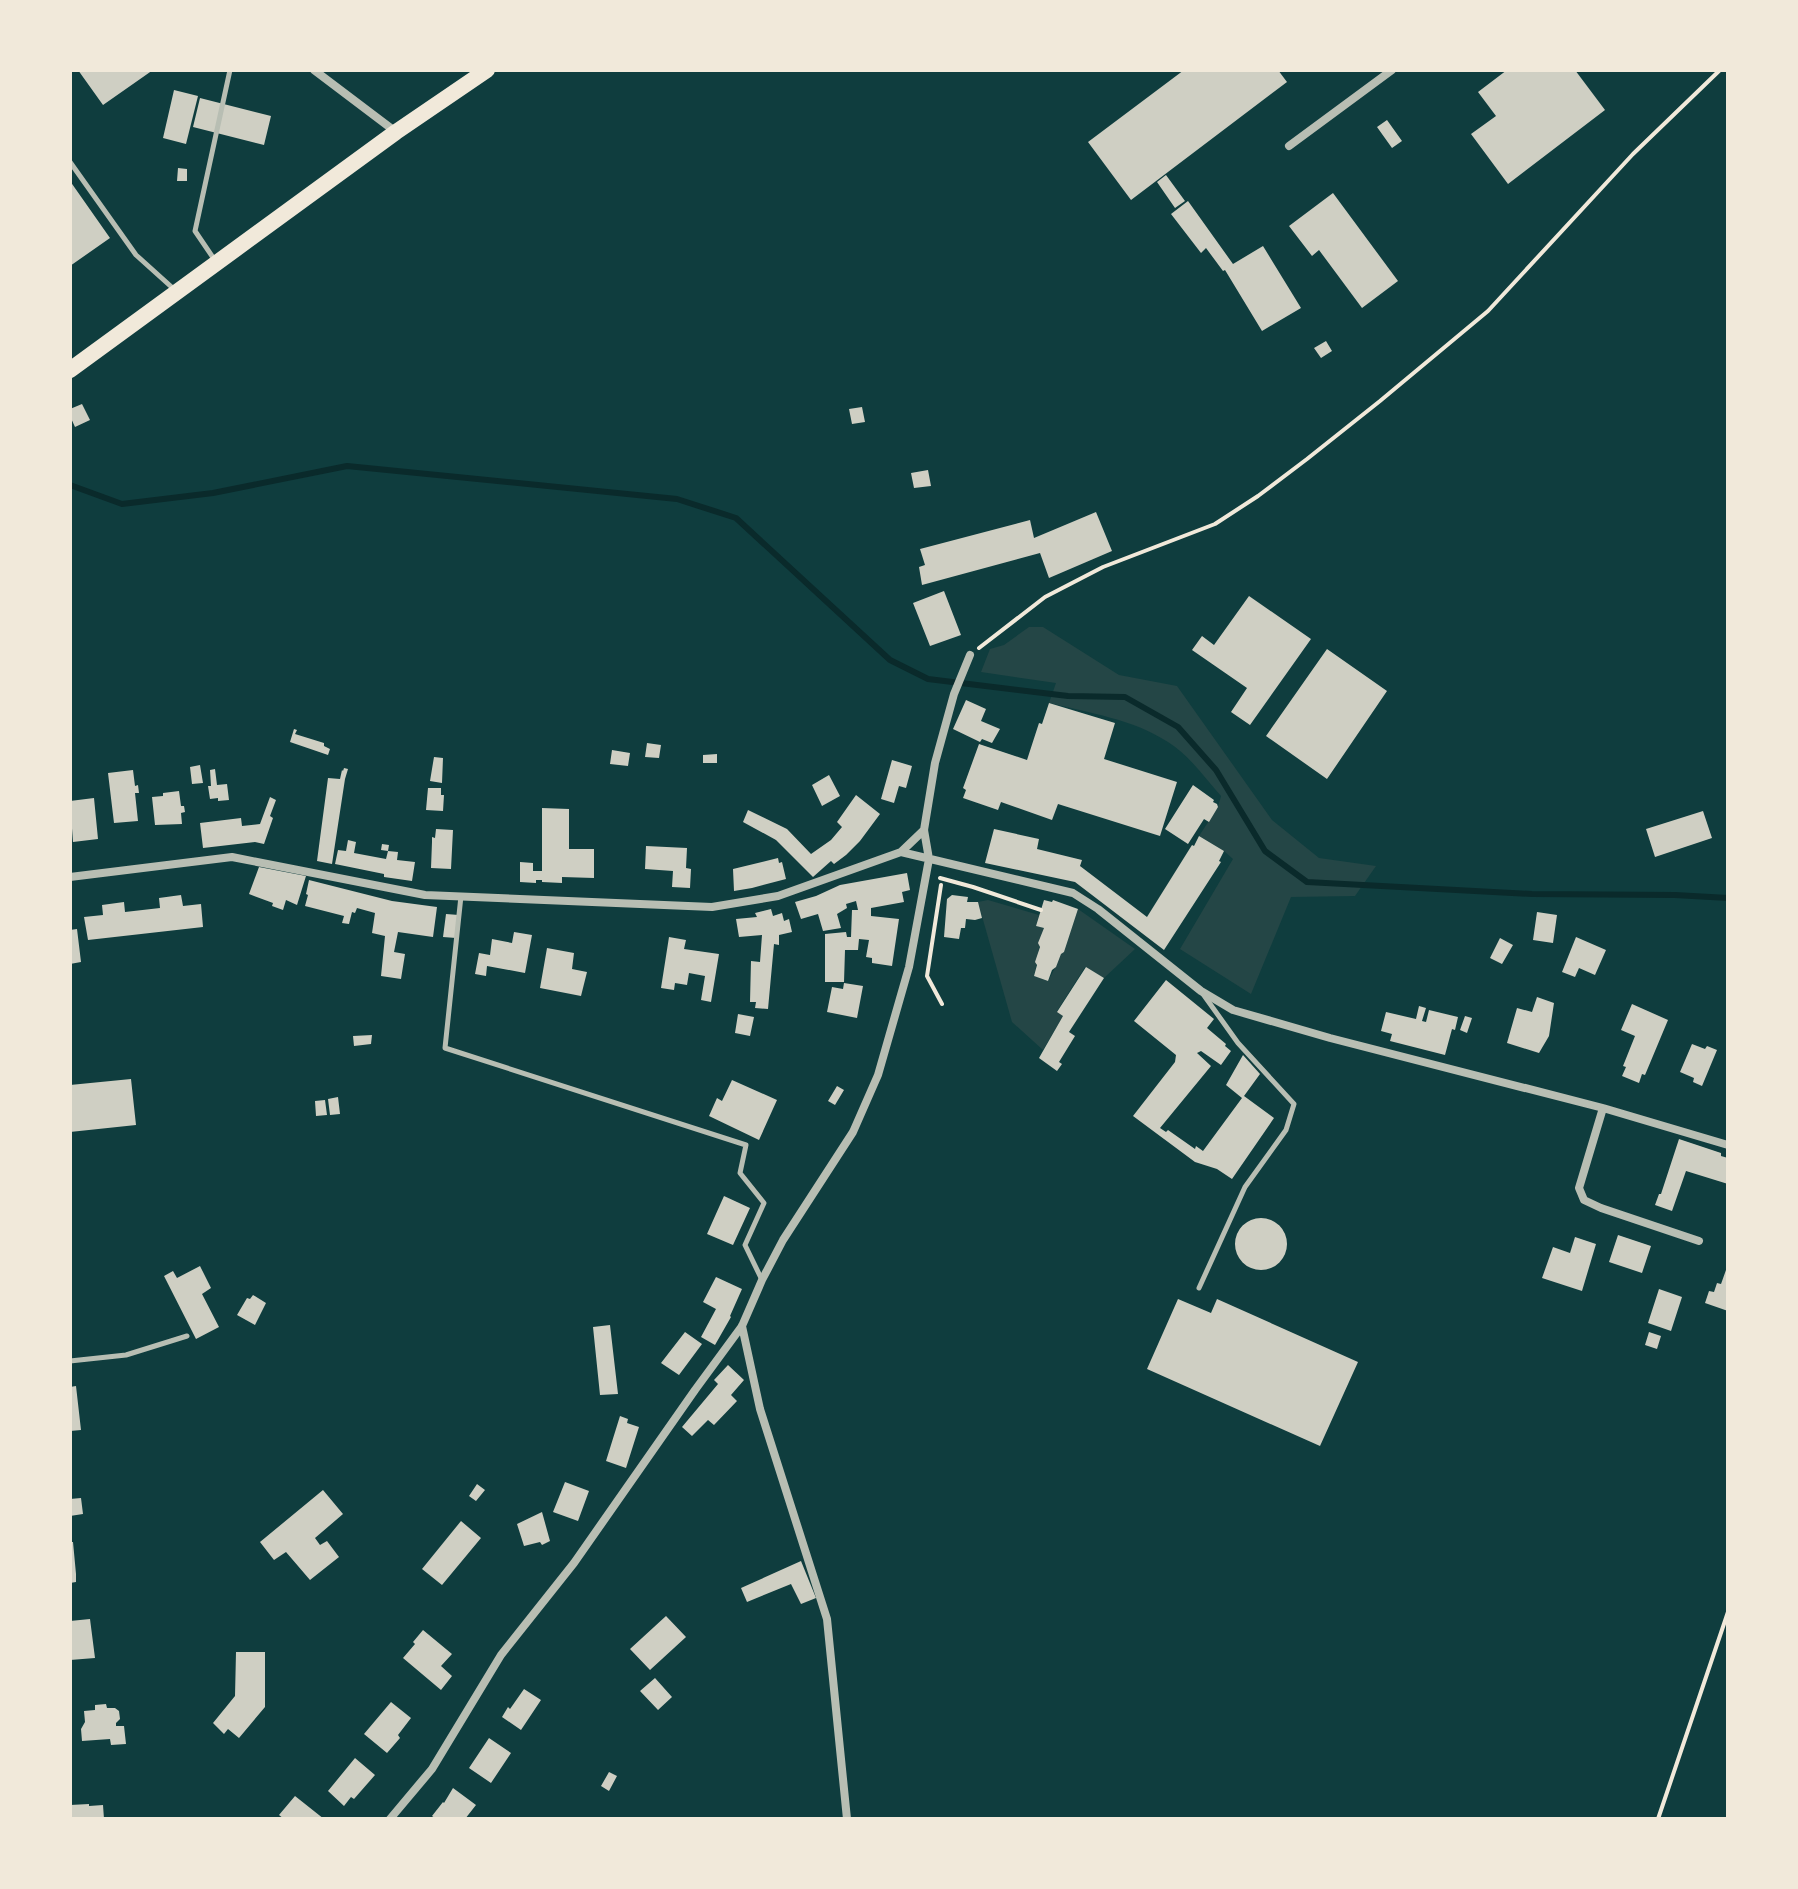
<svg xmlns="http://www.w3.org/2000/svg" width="1798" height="1889" font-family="Montserrat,sans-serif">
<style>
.green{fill:#244646}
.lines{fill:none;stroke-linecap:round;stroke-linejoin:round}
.stream{stroke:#0a2a2b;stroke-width:6}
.building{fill:#cfcfc3}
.path{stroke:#f1e9da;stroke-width:4}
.service{stroke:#b8beb3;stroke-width:5}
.minor{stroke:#b8beb3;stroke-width:8}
.secondary{stroke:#f1e9da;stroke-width:16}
</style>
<rect width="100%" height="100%" fill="#0f3d3e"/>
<path class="green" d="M 1029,627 L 1043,627 L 1119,675 L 1177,686 L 1272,820 L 1319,858 L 1376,866 L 1355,896 L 1291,897 L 1251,994 L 1180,949 L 1233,859 L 1224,851 L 1199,836 L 1218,807 L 1221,796 C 1205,778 1189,755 1168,742 C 1133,719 1089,713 1049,703 L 1056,683 L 981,672 L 990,649 L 1004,645 Z
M 988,900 L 1039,915 L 1036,926 L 1044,928 C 1038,945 1038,960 1034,976 L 1048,981 C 1053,972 1057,964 1061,954 L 1064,952 L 1078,909 L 1135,949 L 1104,978 L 1085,967 L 1057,1011 L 1063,1016 L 1043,1050 L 1012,1022 L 978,902 Z"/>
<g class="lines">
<path class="stream" d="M 70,485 L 122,504 L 213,493 L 347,466 L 677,499 L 736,518 L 890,660 L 928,679 L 1068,696 L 1125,697 L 1178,727 L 1216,770 L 1265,851 L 1307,882 L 1532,894 L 1675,895 L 1728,898"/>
</g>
<path class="building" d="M 78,70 L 153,70 L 103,105 Z
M 1184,70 L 1278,70 L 1287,82 L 1131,200 L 1088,142 Z
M 1507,70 L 1575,70 L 1605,110 L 1508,184 L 1471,134 L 1496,116 L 1478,92 Z
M 174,90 L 198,96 L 186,144 L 163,138 Z
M 200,98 L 271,116 L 264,145 L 193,127 Z
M 1387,120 L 1402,141 L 1392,148 L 1377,127 Z
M 178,168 L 187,169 L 187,181 L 177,181 Z
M 1166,175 L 1185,201 L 1175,208 L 1157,182 Z
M 70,181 L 110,238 L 70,266 Z
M 1333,193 L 1398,281 L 1362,308 L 1319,250 L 1312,256 L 1289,226 Z
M 1188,201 L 1233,264 L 1263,246 L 1301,308 L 1262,331 L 1225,270 L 1223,271 L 1206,248 L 1201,253 L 1171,214 Z
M 1326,341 L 1332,351 L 1321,358 L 1314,348 Z
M 82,404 L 90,420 L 75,427 L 70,416 L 70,409 Z
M 862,407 L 865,422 L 852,424 L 849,409 Z
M 928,470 L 931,486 L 914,488 L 911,473 Z
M 1096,512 L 1112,551 L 1049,578 L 1040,553 L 922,585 L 919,567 L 925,565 L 920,549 L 1030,520 L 1034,538 Z
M 944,591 L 961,635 L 930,646 L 913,603 Z
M 1249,596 L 1311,639 L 1250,725 L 1231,712 L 1247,688 L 1192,650 L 1202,636 L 1214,645 Z
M 1327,649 L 1387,691 L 1327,779 L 1266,736 Z
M 966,700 L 986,709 L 981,721 L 1000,729 L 992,743 L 982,739 L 980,742 L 953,729 Z
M 1049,703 L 1115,723 L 1104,759 L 1177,782 L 1160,836 L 1058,804 L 1052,820 L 1001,802 L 998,810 L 963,798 L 966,790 L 963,788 L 979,744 L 1027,760 L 1039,723 L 1042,724 Z
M 294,729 L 297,730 L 295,734 L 324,743 L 324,746 L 330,749 L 328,755 L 290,742 Z
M 647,743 L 661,745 L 659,758 L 645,757 Z
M 612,750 L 630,753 L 628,766 L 610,764 Z
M 717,754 L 717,763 L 703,763 L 703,755 Z
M 434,757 L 443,758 L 442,783 L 430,781 Z
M 892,760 L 912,766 L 906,788 L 899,786 L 894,803 L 881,799 Z
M 200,765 L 203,783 L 192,784 L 190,767 Z
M 344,768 L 348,769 L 345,779 L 332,864 L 317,861 L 328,778 L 340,779 L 342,770 L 343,771 Z
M 215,769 L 217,785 L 227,784 L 229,800 L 218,801 L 218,798 L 210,799 L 208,786 L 211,786 L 210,770 Z
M 133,770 L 135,786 L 138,785 L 139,793 L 135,793 L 138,821 L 114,823 L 108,773 Z
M 829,775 L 840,796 L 822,806 L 812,785 Z
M 1193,785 L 1214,800 L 1213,802 L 1217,804 L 1218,807 L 1209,822 L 1204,819 L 1188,844 L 1165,829 Z
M 428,788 L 441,788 L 441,795 L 444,795 L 443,811 L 426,810 Z
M 179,791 L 181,806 L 184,806 L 185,812 L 181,813 L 182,824 L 155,825 L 152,797 L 163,796 L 163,793 Z
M 856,795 L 880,814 L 860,841 L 846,855 L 834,864 L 831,861 L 813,877 L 776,840 L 743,822 L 748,810 L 787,829 L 811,854 L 831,840 L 842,827 L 837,822 Z
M 270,797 L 276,800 L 270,816 L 273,818 L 264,844 L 255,842 L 203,848 L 200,823 L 241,818 L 242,826 L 260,824 Z
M 94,798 L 98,839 L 73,842 L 70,801 Z
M 542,808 L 569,809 L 569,849 L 594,849 L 594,878 L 562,877 L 562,883 L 542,882 L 542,880 L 536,880 L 536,883 L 520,882 L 520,862 L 533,863 L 533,871 L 542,871 Z
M 1703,811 L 1712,838 L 1655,857 L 1646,829 Z
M 436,829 L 453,830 L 451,869 L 431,868 L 432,842 L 432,837 L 435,838 Z
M 994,829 L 1039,839 L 1037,849 L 1082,860 L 1080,866 L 1147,917 L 1192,845 L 1194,846 L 1199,836 L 1224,851 L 1219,861 L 1221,862 L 1164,950 L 1075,882 L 985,863 Z
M 348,840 L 356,842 L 354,853 L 386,859 L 388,851 L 381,850 L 382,844 L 389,845 L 388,851 L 398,852 L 397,860 L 415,862 L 412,881 L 384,877 L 384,874 L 335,864 L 338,850 L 346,851 Z
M 646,846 L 687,848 L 686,868 L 691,869 L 690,888 L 672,887 L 673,871 L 645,869 Z
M 778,858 L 779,863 L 782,862 L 786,879 L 752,888 L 734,891 L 733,869 Z
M 259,867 L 306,876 L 297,905 L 286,900 L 283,910 L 272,906 L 273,903 L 249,894 Z
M 907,873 L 910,890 L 902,892 L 904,902 L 871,908 L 871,916 L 899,919 L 892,966 L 872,963 L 872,958 L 866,957 L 869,940 L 859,939 L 858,950 L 845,950 L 844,982 L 825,982 L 825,934 L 846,932 L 847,937 L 851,937 L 852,910 L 858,910 L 856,901 L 846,904 L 847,908 L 837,914 L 841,928 L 823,931 L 818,914 L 801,919 L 795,902 L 816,896 L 840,885 Z
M 309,880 L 392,901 L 437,907 L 433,937 L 398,932 L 394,952 L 405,954 L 401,979 L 381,976 L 385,936 L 372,933 L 375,913 L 357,908 L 355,913 L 352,912 L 349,924 L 342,923 L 344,916 L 305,906 L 308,895 L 306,894 Z
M 181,895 L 183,906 L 201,904 L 203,927 L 88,940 L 84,917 L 103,915 L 102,905 L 124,902 L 125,912 L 160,908 L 159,898 Z
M 952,895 L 968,897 L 967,902 L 978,902 L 982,918 L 975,920 L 966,919 L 965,928 L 961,928 L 959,939 L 944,937 L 947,899 Z
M 1044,900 L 1052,902 L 1053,900 L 1078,909 L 1064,952 L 1061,954 L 1056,967 L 1052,970 L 1048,981 L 1034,976 L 1037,965 L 1035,962 L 1040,947 L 1038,943 L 1044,928 L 1036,926 Z
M 771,909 L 773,916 L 782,913 L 784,921 L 789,919 L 792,932 L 779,935 L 779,945 L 774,944 L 768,1009 L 755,1008 L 756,1002 L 750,1002 L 751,961 L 760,962 L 762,935 L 739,937 L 736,919 L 757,917 L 755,913 Z
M 1537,912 L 1557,915 L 1553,943 L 1533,940 Z
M 446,914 L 459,915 L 456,938 L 443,937 Z
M 77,929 L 81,962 L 70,964 L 70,930 Z
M 514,932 L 532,935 L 525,973 L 487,966 L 486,976 L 475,974 L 479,953 L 490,955 L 492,939 L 512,943 Z
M 669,937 L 686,940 L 684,949 L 719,954 L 711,1002 L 701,1000 L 705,976 L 689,973 L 687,985 L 675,983 L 674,990 L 661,988 Z
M 1576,937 L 1606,950 L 1595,975 L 1579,968 L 1575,977 L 1562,972 Z
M 1500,938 L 1513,945 L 1502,964 L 1490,958 Z
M 547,948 L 574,953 L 572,969 L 587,972 L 581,996 L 540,988 Z
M 1086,967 L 1104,978 L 1069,1032 L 1075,1036 L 1059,1062 L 1062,1064 L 1057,1071 L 1039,1058 L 1063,1016 L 1057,1012 Z
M 1166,980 L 1214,1019 L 1207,1028 L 1226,1044 L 1225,1046 L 1231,1051 L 1221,1065 L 1201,1051 L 1197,1053 L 1211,1066 L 1160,1128 L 1166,1132 L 1168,1130 L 1195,1149 L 1196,1146 L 1203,1151 L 1242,1098 L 1226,1085 L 1243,1055 L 1260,1074 L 1244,1096 L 1274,1118 L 1232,1179 L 1217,1169 L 1195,1162 L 1133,1116 L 1175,1062 L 1176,1055 L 1134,1021 Z
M 844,983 L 863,986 L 857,1018 L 827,1012 L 832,987 L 843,989 Z
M 1537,997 L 1554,1003 L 1549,1036 L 1539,1053 L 1507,1043 L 1517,1008 L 1532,1012 Z
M 1632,1004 L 1668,1020 L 1645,1075 L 1642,1074 L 1639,1083 L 1622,1076 L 1626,1067 L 1623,1066 L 1635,1036 L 1621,1030 Z
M 1419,1006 L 1426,1008 L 1422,1021 L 1426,1022 L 1429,1010 L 1458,1017 L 1455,1030 L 1452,1029 L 1445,1055 L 1390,1041 L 1392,1034 L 1381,1031 L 1386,1012 L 1416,1019 Z
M 738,1014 L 754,1017 L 750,1036 L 735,1033 Z
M 1465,1016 L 1472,1018 L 1467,1033 L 1460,1030 Z
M 372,1035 L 371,1044 L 354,1046 L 353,1036 Z
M 1692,1044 L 1705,1049 L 1707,1046 L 1717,1050 L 1702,1086 L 1693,1082 L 1694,1078 L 1680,1072 Z
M 131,1079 L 136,1125 L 70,1132 L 70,1085 Z
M 732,1080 L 777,1100 L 759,1140 L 709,1116 L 717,1098 L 722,1101 Z
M 837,1086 L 844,1090 L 835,1105 L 828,1101 Z
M 338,1097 L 340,1114 L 330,1115 L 328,1099 Z
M 325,1100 L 327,1115 L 316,1116 L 315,1101 Z
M 1679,1139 L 1721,1153 L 1721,1156 L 1728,1158 L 1728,1184 L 1686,1171 L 1672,1211 L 1655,1205 L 1659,1194 L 1661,1194 Z
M 724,1196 L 750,1208 L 733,1245 L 707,1234 Z
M1235 1244a26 26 0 1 1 52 0a26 26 0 1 1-52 0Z
M 1618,1235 L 1651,1246 L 1642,1273 L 1609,1262 Z
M 1575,1237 L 1596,1244 L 1582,1291 L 1542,1278 L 1553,1247 L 1570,1253 Z
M 200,1266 L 211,1288 L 202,1294 L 219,1327 L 196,1339 L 164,1276 L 173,1271 L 177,1278 Z
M 1726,1270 L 1728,1271 L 1728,1311 L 1705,1303 L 1709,1291 L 1714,1292 L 1717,1283 L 1721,1284 Z
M 716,1277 L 742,1289 L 730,1316 L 731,1317 L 715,1345 L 701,1337 L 716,1309 L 703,1302 Z
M 1659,1289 L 1682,1297 L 1671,1331 L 1648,1323 Z
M 253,1295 L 266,1303 L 255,1325 L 237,1315 L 247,1298 L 250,1299 Z
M 1178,1299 L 1211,1313 L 1217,1299 L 1358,1362 L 1320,1446 L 1147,1369 Z
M 610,1325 L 618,1394 L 600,1395 L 593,1327 Z
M 685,1332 L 702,1344 L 679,1375 L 661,1363 Z
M 1649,1332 L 1661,1336 L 1657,1349 L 1645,1345 Z
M 728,1365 L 744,1380 L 731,1395 L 737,1401 L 714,1425 L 708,1420 L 692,1436 L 682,1427 L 718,1384 L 714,1380 Z
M 76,1386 L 81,1430 L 70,1431 L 70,1387 Z
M 620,1416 L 628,1419 L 627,1423 L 639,1427 L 626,1468 L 606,1461 Z
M 565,1482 L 589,1491 L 578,1521 L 553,1512 Z
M 477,1484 L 485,1490 L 476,1501 L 469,1496 Z
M 323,1490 L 343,1514 L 315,1538 L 320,1545 L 327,1541 L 339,1557 L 310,1580 L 286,1552 L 274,1560 L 260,1542 Z
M 81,1498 L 83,1514 L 70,1516 L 70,1499 Z
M 542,1512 L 550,1541 L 542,1545 L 540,1542 L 524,1546 L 517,1524 Z
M 461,1521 L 481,1538 L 442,1585 L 422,1569 Z
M 70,1542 L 73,1542 L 76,1574 L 76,1582 L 70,1583 Z
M 801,1561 L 816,1598 L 801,1604 L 791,1584 L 747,1602 L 741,1588 Z
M 666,1616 L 686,1637 L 650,1670 L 630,1649 Z
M 90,1619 L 95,1658 L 70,1660 L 70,1621 Z
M 423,1630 L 452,1654 L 441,1666 L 452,1676 L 441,1690 L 403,1658 L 415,1644 L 413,1642 Z
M 236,1652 L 265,1652 L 265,1707 L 239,1738 L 228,1729 L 224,1734 L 213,1723 L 235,1696 Z
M 655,1678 L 672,1697 L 658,1710 L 640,1691 Z
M 524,1689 L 541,1700 L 521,1730 L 502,1717 L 508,1707 L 510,1709 Z
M 391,1702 L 411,1718 L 398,1735 L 400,1738 L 387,1753 L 364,1734 Z
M 106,1704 L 107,1708 L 115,1708 L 119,1711 L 120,1719 L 116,1723 L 116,1726 L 124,1726 L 126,1744 L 111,1745 L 110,1739 L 82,1741 L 81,1729 L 85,1722 L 84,1711 L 95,1710 L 95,1705 Z
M 489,1738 L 511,1753 L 491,1783 L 469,1768 Z
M 355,1758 L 375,1775 L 354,1799 L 351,1797 L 344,1806 L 328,1791 Z
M 609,1772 L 617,1776 L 609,1791 L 601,1786 Z
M 453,1788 L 476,1805 L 465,1819 L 436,1819 L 432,1816 L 443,1802 L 444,1803 Z
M 295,1796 L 324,1819 L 284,1819 L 279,1815 Z
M 89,1804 L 89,1806 L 103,1805 L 104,1819 L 70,1819 L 70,1805 Z"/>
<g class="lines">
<path class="path" d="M 979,648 L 1045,597 L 1103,567 L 1215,524 L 1258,496 L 1307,459 L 1380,401 L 1488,311 L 1633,154 L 1720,70
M 940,878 L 973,887 L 1041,910
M 941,885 L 927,976 L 942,1004
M 1658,1819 L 1728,1612"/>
<path class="service" d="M 70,162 L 136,255 L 176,291
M 214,259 L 195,231 L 230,70
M 461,896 L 445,1048 L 746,1145 L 740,1173 L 764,1203 L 745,1245 L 762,1280
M 1199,1288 L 1245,1187 L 1286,1130 L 1294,1104 L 1238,1043 L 1203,994
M 70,1361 L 126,1355 L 187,1336"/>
<path class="minor" d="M 314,70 L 396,132
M 1289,146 L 1392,70
M 901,852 L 924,830
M 70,877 L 232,857 L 425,895 L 712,907 L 778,896 L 901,852 L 1073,893 L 1098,909 L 1201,991 L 1233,1010 L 1330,1038 L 1603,1108 L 1728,1145
M 1603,1108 L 1579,1188 L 1584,1200 L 1601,1208 L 1699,1241
M 742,1326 L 760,1409 L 827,1619 L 847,1819
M 390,1819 L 432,1769 L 501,1655 L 574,1563 L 695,1390 L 742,1326 L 762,1280 L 783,1240 L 853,1132 L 878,1075 L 909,967 L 929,859 L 924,830 L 935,763 L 954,694 L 970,655"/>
<path class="secondary" d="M 70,370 L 396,132 L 487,70"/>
</g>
<rect width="1798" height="1889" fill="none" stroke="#f1e9da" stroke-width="144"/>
</svg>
